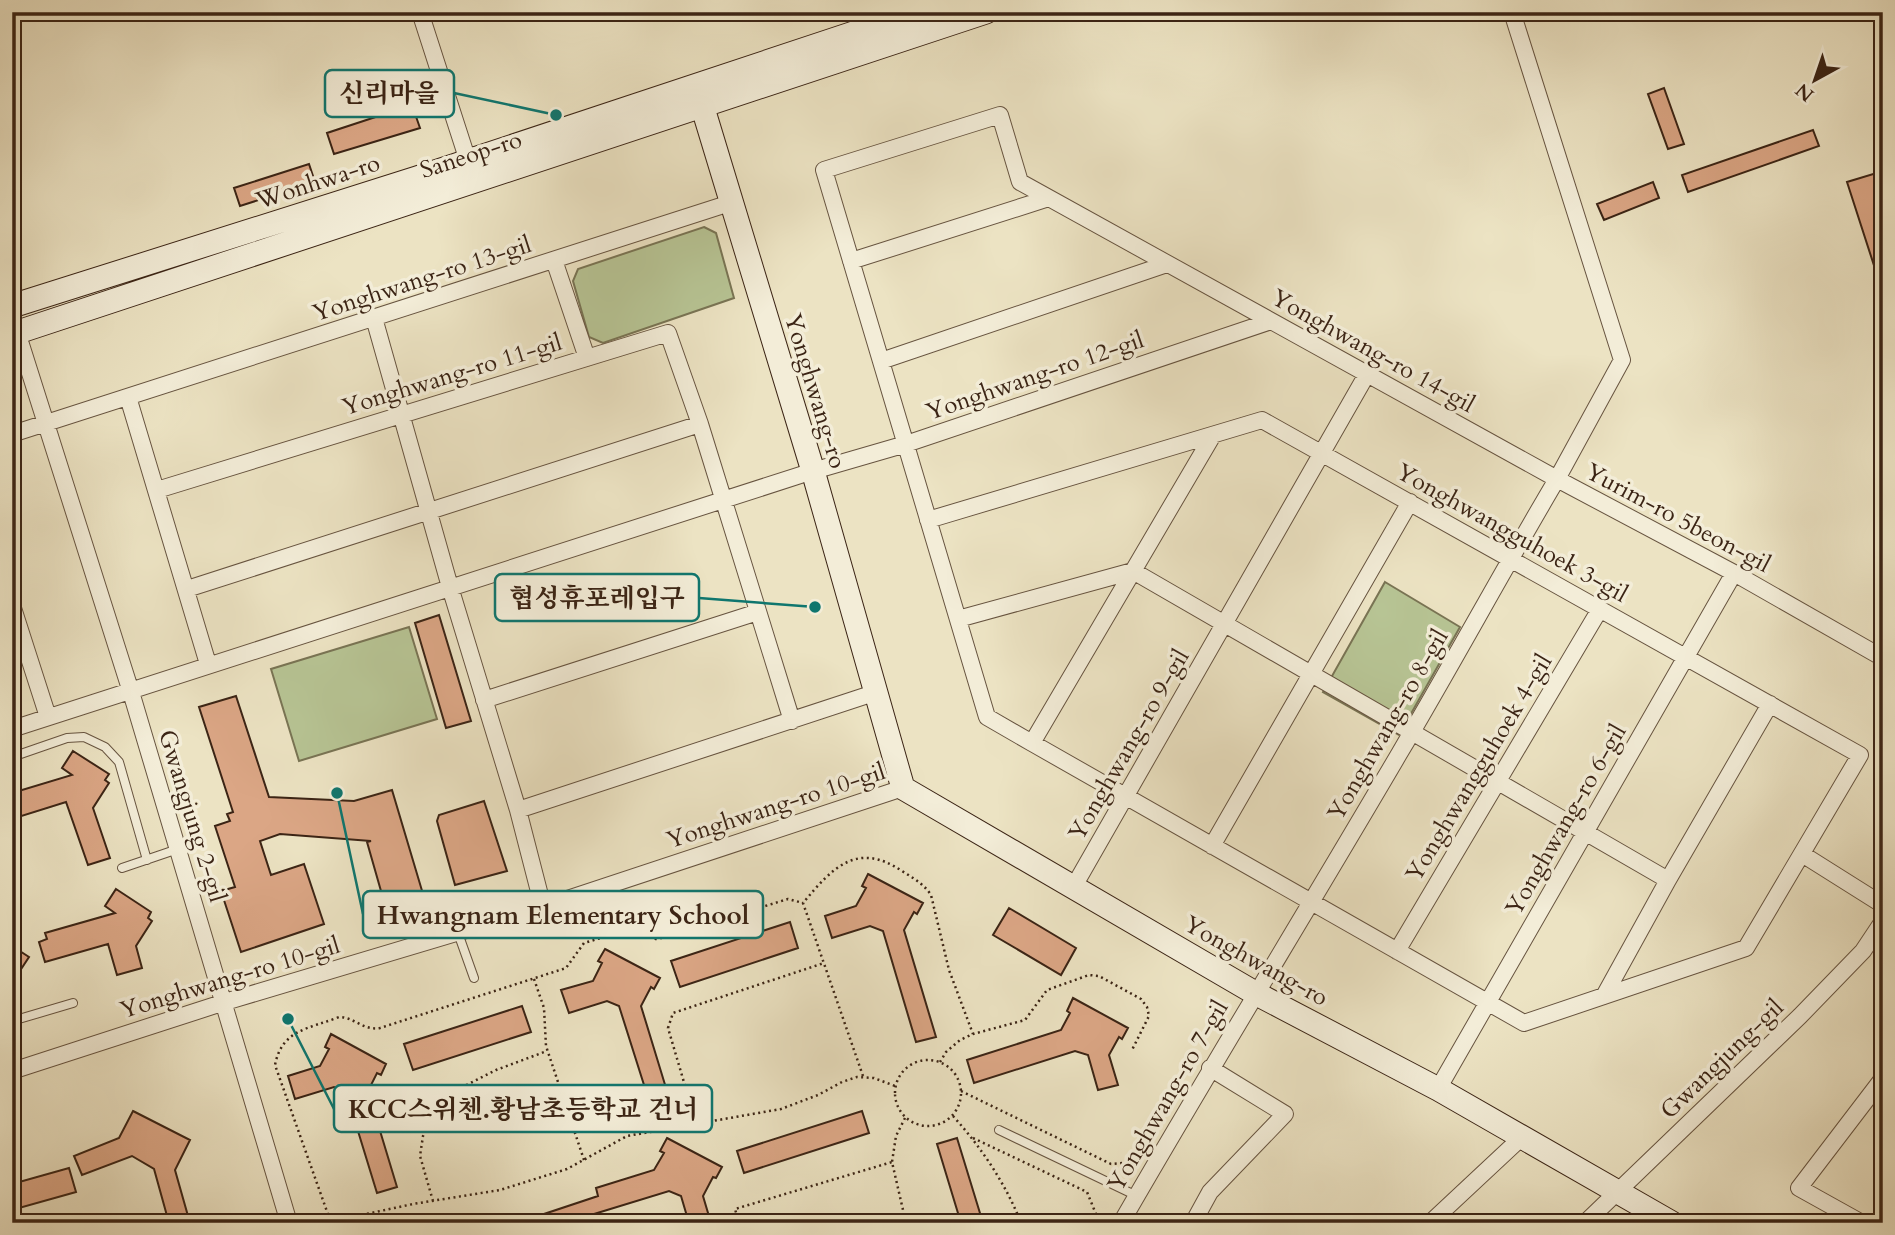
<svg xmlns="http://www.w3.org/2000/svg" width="1895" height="1235" font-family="Cardo,'Noto Serif KR',serif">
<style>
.green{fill:#b7c494;stroke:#797454;stroke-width:2}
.building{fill:#dba685;stroke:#3b2415;stroke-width:2}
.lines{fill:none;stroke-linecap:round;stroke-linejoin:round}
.lane-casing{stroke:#675440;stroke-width:10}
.street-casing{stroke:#675440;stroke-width:18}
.secondary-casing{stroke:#3b2415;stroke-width:25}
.path{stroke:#3b2415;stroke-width:2.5;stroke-dasharray:2 3.5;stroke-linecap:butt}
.lane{stroke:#f3edd8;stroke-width:8}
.street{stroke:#f3edd8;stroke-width:16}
.secondary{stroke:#f3edd8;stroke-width:23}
.labels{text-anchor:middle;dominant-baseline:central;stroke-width:7;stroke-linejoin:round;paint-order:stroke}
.street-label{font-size:24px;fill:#3b2415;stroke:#f3edd8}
.leader{fill:none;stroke:#0f766e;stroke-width:2.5}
.callout-dot{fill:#0f766e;stroke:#f3edd8;stroke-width:2.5}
.callout{fill:#f3edd8;stroke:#0f766e;stroke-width:2.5}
.callout-label{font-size:26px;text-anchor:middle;font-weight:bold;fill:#3b2415}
</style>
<rect width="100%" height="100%" fill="#ece3c3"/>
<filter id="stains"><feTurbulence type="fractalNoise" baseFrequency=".00286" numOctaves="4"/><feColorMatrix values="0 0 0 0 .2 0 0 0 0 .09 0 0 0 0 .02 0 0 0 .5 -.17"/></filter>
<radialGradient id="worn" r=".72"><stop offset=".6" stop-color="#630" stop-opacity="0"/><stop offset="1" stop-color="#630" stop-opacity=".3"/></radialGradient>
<path class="green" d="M 704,227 L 716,233 L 734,298 L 603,343 L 589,337 L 573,281 L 578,269 Z
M 1385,582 L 1460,627 L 1399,735 L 1323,692 Z
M 409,627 L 437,719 L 299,761 L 271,669 Z"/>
<path class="building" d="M 1664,88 L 1684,144 L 1668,149 L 1648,94 Z
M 412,105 L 420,128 L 334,154 L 327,133 Z
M 1813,130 L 1819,146 L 1688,192 L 1682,175 Z
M 309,164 L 315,182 L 240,206 L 234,188 Z
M 1883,171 L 1883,284 L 1880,284 L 1847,182 Z
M 1653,182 L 1659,198 L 1604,220 L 1597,204 Z
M 439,615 L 471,721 L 446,728 L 415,623 Z
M 236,696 L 269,797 L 354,801 L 392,790 L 423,894 L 385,905 L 367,842 L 371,841 L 280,834 L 260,841 L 271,875 L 304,864 L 324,924 L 241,952 L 221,891 L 235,887 L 215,826 L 230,821 L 227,814 L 233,812 L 199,707 Z
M 73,751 L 109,774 L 105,780 L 109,783 L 93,808 L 110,858 L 88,865 L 66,802 L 12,819 L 12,793 L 72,775 L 62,768 Z
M 484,801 L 507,871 L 455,885 L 437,821 L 439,815 Z
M 868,874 L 923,903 L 917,914 L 914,912 L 904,930 L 936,1037 L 916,1042 L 883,931 L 870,926 L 832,938 L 825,916 L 856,906 L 866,888 L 862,886 Z
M 116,889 L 151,912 L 148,918 L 152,921 L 136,946 L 142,968 L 117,975 L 108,944 L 45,962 L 39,942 L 47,939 L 45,933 L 115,913 L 105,906 Z
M 1009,908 L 1076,948 L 1061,975 L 993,935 Z
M 790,922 L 798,948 L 680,987 L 671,961 Z
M 12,946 L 29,957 L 12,983 Z
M 605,949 L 660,978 L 654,989 L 651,987 L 641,1006 L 670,1101 L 651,1107 L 619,1006 L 607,1001 L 569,1013 L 561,990 L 593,981 L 602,963 L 598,961 Z
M 1073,998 L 1128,1028 L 1122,1039 L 1119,1037 L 1109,1055 L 1118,1085 L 1098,1090 L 1088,1055 L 1075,1051 L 974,1083 L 967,1060 L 1061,1030 L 1070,1013 L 1067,1011 Z
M 522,1006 L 531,1032 L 413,1070 L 404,1044 Z
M 331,1034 L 386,1064 L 381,1075 L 377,1073 L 368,1091 L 397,1187 L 377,1193 L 346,1092 L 334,1087 L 295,1099 L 288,1076 L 320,1066 L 329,1049 L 325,1047 Z
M 133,1111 L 190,1140 L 175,1170 L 190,1223 L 169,1223 L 154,1169 L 132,1156 L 82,1175 L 74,1156 L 119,1138 Z
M 862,1111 L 869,1133 L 744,1173 L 737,1151 Z
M 667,1138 L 722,1167 L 716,1178 L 713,1177 L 703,1196 L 711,1223 L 689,1223 L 681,1196 L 669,1191 L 581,1218 L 582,1223 L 527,1223 L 526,1220 L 598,1196 L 596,1188 L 654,1170 L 664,1153 L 660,1151 Z
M 957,1138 L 983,1223 L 961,1223 L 937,1144 Z
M 69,1168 L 76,1192 L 12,1210 L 12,1184 Z"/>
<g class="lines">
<g class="lane-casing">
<path id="lane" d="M 12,757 L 67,738 L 84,737 L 105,747 L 119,762 L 147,860
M 122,868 L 178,849
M 458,933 L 474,978
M 12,1021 L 73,1003
M 999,1130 L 1137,1196"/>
</g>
<g class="street-casing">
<path id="street" d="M 420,12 L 468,161
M 1512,12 L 1622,360 L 1557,479 L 1734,573 L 1883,658
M 554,260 L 587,358
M 851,261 L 1049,198
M 374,318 L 450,587 L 518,810 L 543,907
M 17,332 L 131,692 L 289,1223
M 881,361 L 1167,264
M 128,397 L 208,664
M 12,434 L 730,203
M 157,490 L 668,333 L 700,424 L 792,721
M 928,520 L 1262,420 L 1860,755 L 1746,948 L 1524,1023 C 1360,929 1196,836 1032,743 L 987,717 C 933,535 879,353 824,170 L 1000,115 L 1020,182 L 1557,479 C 1503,570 1453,663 1399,754 C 1307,911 1212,1065 1121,1223
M 187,589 L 700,424
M 12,605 L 48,717
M 958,619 L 1133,571 L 1668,880
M 484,700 L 758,612
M 12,729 L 813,471 L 906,444 L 1271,321
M 1032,743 L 1213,435
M 518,810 L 874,693
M 1212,846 L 1410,502
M 1802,854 L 1883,905
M 1073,888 L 1367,374
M 1397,951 L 1600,609
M 1604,996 L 1668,880 L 1770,704
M 12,1071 L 225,1002 L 543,907 L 903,788
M 1438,1089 L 1734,573
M 1193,1223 L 1210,1192 L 1285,1114 L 1210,1068
M 1430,1223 L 1522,1137
M 1585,1223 L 1800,1016 L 1863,951 L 1883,921
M 1862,1223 L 1799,1188 L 1883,1078"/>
</g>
<g class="secondary-casing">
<path id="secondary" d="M 702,105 L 813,471 L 903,788 L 1255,993 L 1438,1089 L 1672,1223
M 12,306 L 417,178 L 917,12
M 12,334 L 986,12"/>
</g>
<path class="path" d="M 534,979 L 544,1008 L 546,1046 L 584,1160
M895 1093a33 33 0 1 1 66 0a33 33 0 1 1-66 0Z
M 940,1062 L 946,1052 L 960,1040 L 973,1034 L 1025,1020 L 1047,990 L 1089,975 L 1099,976 L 1141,999 L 1147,1007 L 1149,1016 L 1132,1050
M 863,1076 L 803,903 C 833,867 857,841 902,871 C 913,878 924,884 931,895 L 949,970 L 973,1034
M 961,1091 L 1111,1164 L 1133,1162
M 953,1116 C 981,1147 1006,1184 1021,1223
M 905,1118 L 896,1136 L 892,1162 L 906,1223
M 696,1123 L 668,1028 L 673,1013 L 824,963
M 973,1138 L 1087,1192 L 1098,1219
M 433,1201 L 420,1156 L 423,1136 L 430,1113 L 445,1096 L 496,1070 L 547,1051
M 330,1220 L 275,1065 C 282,1029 309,1029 339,1017 C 354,1017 364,1031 380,1028 L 566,968 L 584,943 L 631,929 C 642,930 647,939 658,939 L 788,899 L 803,903
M 324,1223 L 413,1204 L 500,1190 L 567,1169 L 627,1136 L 781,1109 L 818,1095 L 842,1082 L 857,1077 L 874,1078 L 895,1086
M 739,1223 L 735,1209 L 892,1162"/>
<use href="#lane" class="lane"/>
<use href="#street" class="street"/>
<use href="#secondary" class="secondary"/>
</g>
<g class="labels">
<g class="street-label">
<text transform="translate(471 155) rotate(-18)">Saneop-ro</text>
<text transform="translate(318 182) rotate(-18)">Wonhwa-ro</text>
<text transform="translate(422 279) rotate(-18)">Yonghwang-ro 13-gil</text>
<text transform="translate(1373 351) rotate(29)">Yonghwang-ro 14-gil</text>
<text transform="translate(452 375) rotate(-17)">Yonghwang-ro 11-gil</text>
<text transform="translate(1035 376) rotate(-19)">Yonghwang-ro 12-gil</text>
<text transform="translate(815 391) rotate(73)">Yonghwang-ro</text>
<text transform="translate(1678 518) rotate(28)">Yurim-ro 5beon-gil</text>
<text transform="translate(1512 533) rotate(29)">Yonghwangguhoek 3-gil</text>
<text transform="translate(1388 725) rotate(-60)">Yonghwang-ro 8-gil</text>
<text transform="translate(1129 745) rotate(-60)">Yonghwang-ro 9-gil</text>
<text transform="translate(1479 768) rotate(-59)">Yonghwangguhoek 4-gil</text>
<text transform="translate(776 806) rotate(-18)">Yonghwang-ro 10-gil</text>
<text transform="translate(192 816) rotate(73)">Gwangjung 2-gil</text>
<text transform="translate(1566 820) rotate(-60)">Yonghwang-ro 6-gil</text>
<text transform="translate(1256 961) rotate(29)">Yonghwang-ro</text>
<text transform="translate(230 978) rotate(-17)">Yonghwang-ro 10-gil</text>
<text transform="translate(1722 1059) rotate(-44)">Gwangjung-gil</text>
<text transform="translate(1168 1096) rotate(-60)">Yonghwang-ro 7-gil</text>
</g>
</g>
<path class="leader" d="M556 115L454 93M815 607L699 598M337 793L363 914M288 1019L334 1109"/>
<g class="callout-dot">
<circle cx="556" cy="115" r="7"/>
<circle cx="815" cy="607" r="7"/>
<circle cx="337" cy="793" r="7"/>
<circle cx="288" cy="1019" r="7"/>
</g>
<g class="callout">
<rect x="325" y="70" width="129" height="47" rx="7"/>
<rect x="495" y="574" width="204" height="47" rx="7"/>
<rect x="363" y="891" width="400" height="47" rx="7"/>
<rect x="334" y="1085" width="378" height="47" rx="7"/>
</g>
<g class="callout-label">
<text x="389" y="102">신리마을</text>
<text x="597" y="607">협성휴포레입구</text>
<text x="563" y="924">Hwangnam Elementary School</text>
<text x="523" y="1118">KCC스위첸.황남초등학교 건너</text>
</g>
<rect width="1895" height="1235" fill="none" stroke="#ece3c3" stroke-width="42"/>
<rect x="14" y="14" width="1867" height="1207" fill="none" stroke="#3b2415" stroke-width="3.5"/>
<rect x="21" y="21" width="1853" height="1193" fill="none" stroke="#3b2415" stroke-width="2"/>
<g transform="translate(1815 80) rotate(220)" stroke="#f3edd8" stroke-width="5" paint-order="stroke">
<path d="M0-5L12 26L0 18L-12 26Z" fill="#3b2415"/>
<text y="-10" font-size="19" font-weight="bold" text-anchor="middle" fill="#3b2415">N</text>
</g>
<rect width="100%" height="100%" filter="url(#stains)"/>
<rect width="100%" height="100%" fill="url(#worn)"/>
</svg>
